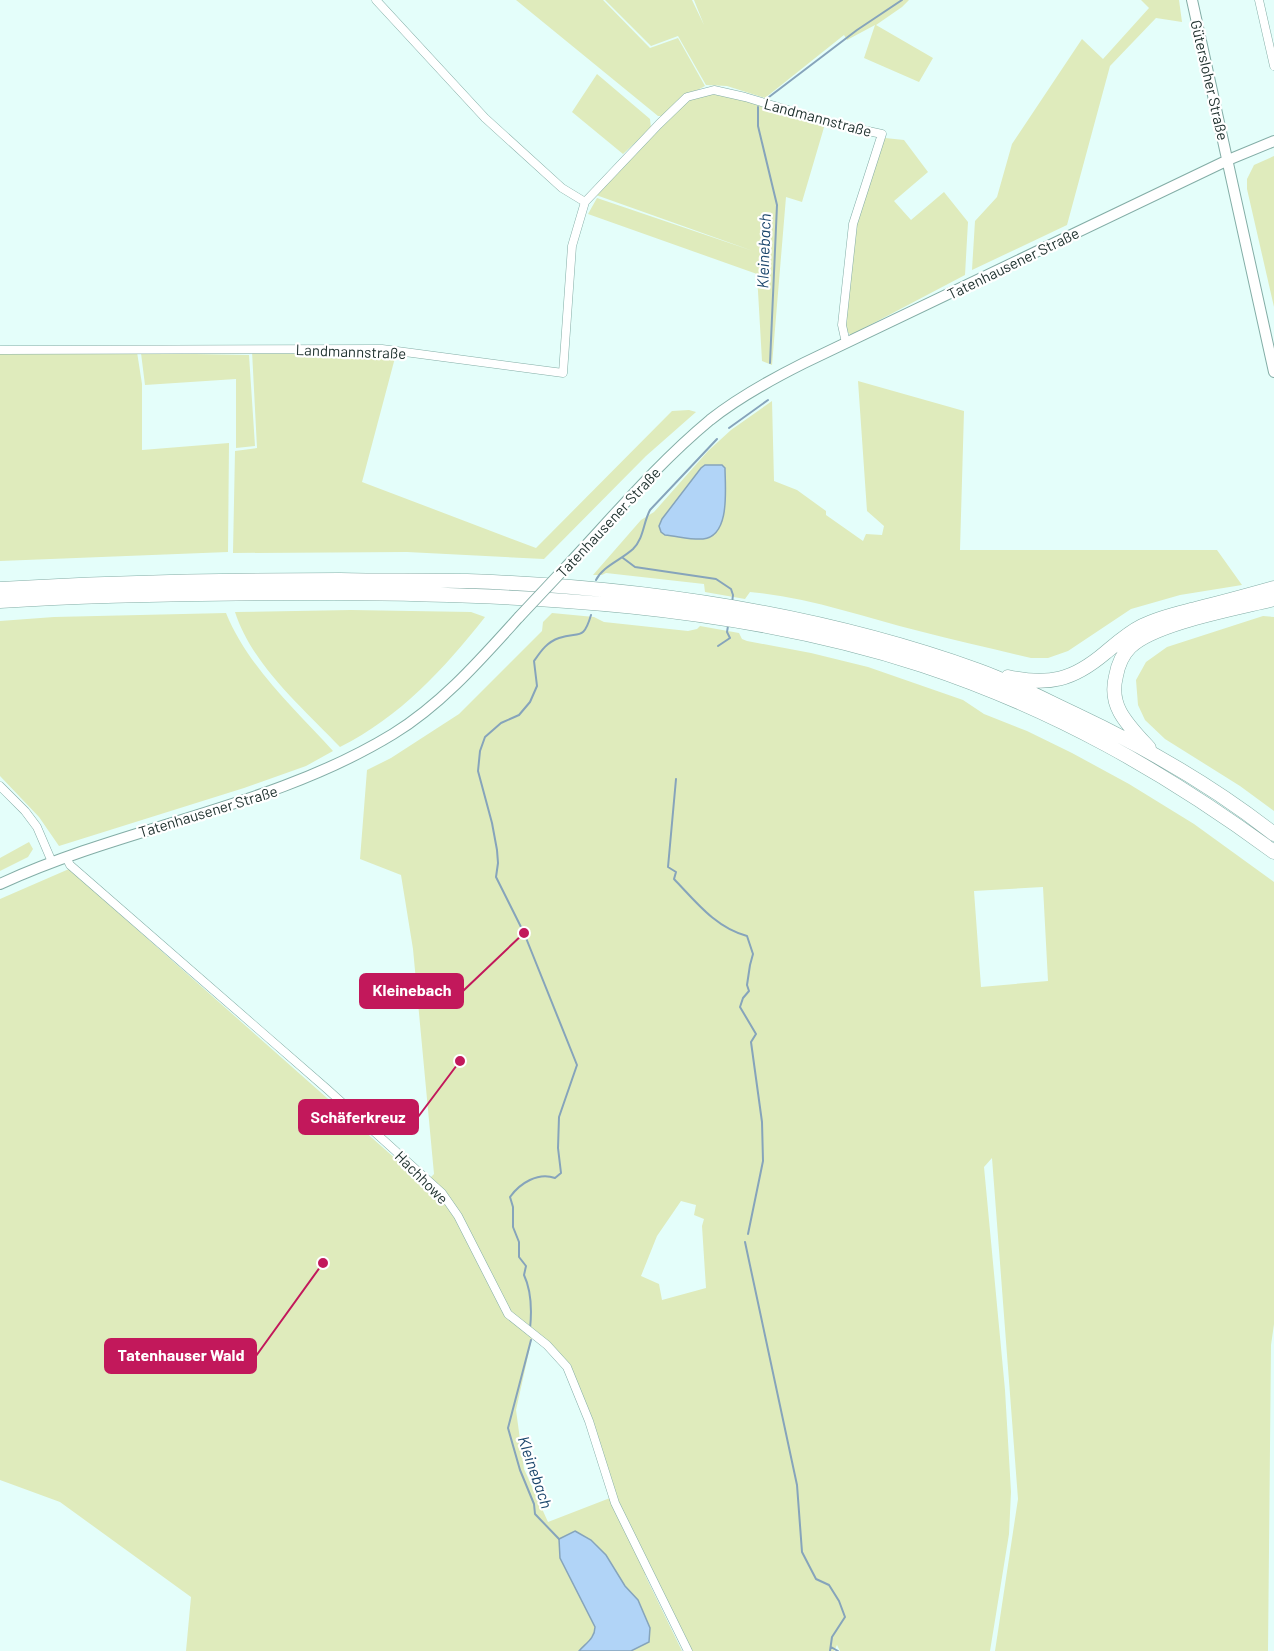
<svg xmlns="http://www.w3.org/2000/svg" width="1274" height="1651" font-family="Barlow,sans-serif">
<style>
.green{fill:#dfebbc;fill-rule:evenodd}
.water{fill:#b1d4f7;stroke:#86a4bb;stroke-width:1.5}
.lines{fill:none;stroke-linecap:round;stroke-linejoin:round}
.stream{stroke:#86a4bb;stroke-width:2}
.street-casing{stroke:#83ada6;stroke-width:9}
.secondary-casing{stroke:#83ada6;stroke-width:12}
.highway-casing{stroke:#83ada6;stroke-width:15}
.street{stroke:#fff;stroke-width:8}
.secondary{stroke:#fff;stroke-width:10}
.highway{stroke:#fff;stroke-width:14}
.secondary-bridge-casing{stroke:#83ada6;stroke-width:12;stroke-linecap:butt}
.secondary-bridge{stroke:#fff;stroke-width:10}
.labels{text-anchor:middle;dominant-baseline:central;stroke-width:4.5;stroke-linejoin:round;paint-order:stroke}
.street-label{font-size:15px;fill:#213330;stroke:#fff}
.water-label{font-size:16px;font-style:italic;fill:#1c476d;stroke:#fff}
.leader{fill:none;stroke:#c2185b;stroke-width:2}
.callout-dot{fill:#c2185b;stroke:#fff;stroke-width:2}
.callout{fill:#c2185b;stroke:#c2185b;stroke-width:2}
.callout-label{font-size:16px;text-anchor:middle;font-weight:bold;fill:#fff}
</style>
<rect width="100%" height="100%" fill="#e4fefa"/>
<path class="green" d="M 516,0 L 603,0 L 650,48 L 678,38 L 705,86 L 690,94 L 664,116 L 658,116 Z
M 605,0 L 692,0 L 704,25 L 694,0 L 909,0 L 902,7 L 876,25 L 933,58 L 919,82 L 864,58 L 875,25 L 847,40 L 844,35 L 765,98 L 727,86 L 706,85 L 678,36 L 651,46 Z
M 1141,0 L 1179,0 L 1182,22 L 1156,18 L 1110,66 L 1067,225 L 972,270 L 975,221 L 997,197 L 1012,144 L 1082,39 L 1103,59 L 1149,8 Z
M 597,74 L 650,119 L 651,128 L 623,154 L 572,112 Z
M 713,92 L 755,101 L 825,124 L 802,202 L 786,197 L 772,365 L 762,361 L 757,274 L 588,214 L 597,198 L 753,251 L 596,195 L 687,101 Z
M 885,138 L 904,140 L 928,172 L 894,201 L 911,220 L 944,192 L 968,222 L 965,275 L 851,335 L 844,329 L 856,224 Z
M 1274,156 L 1274,307 L 1247,189 L 1247,179 L 1254,165 Z
M 252,351 L 396,354 L 362,482 L 536,548 L 672,411 L 689,410 L 696,412 L 646,456 L 544,559 L 407,552 L 233,553 L 235,451 L 257,448 Z
M 137,352 L 142,384 L 142,450 L 229,443 L 228,552 L 0,561 L 0,354 Z
M 141,353 L 249,355 L 255,446 L 236,448 L 236,379 L 145,385 Z
M 858,381 L 964,411 L 960,550 L 1217,550 L 1242,585 L 1180,595 L 1131,609 L 1068,651 L 1048,658 L 1031,658 C 994,649 956,641 919,631 C 863,617 808,597 750,592 L 745,599 L 705,592 L 704,584 L 606,573 L 602,575 L 593,575 L 641,520 L 654,512 L 708,451 L 731,430 L 772,401 L 774,481 L 797,490 L 826,511 L 826,515 L 863,541 L 866,534 L 882,535 L 884,526 L 867,511 Z
M 351,610 L 471,612 L 485,617 C 444,669 400,717 340,747 C 302,707 252,665 235,612 Z
M 226,613 C 248,667 294,708 333,751 L 306,766 L 244,788 L 59,846 L 39,817 L 0,776 L 0,621 L 54,617 Z
M 552,613 L 594,617 L 604,622 L 688,631 L 697,629 L 700,626 L 739,633 L 742,639 L 747,641 L 811,653 L 868,667 L 963,700 L 984,714 L 1027,731 L 1072,753 L 1129,784 L 1194,824 L 1274,882 L 1274,1324 L 1271,1345 L 1268,1651 L 995,1651 L 1018,1499 L 992,1158 L 984,1167 L 1005,1390 L 1011,1492 L 1009,1534 L 990,1651 L 840,1651 L 837,1645 L 834,1651 L 692,1651 L 654,1573 L 645,1575 L 682,1651 L 631,1651 L 642,1646 L 638,1600 L 625,1586 L 606,1555 L 560,1558 L 595,1627 C 595,1638 586,1643 579,1651 L 186,1651 L 191,1597 L 60,1502 L 0,1480 L 0,899 L 69,869 L 424,1184 L 434,1174 L 413,949 L 401,875 L 360,859 L 367,770 L 391,758 L 459,714 L 542,631 L 543,622 ZM 1043,887 L 1048,981 L 981,987 L 974,891 ZM 681,1201 L 696,1205 L 694,1215 L 704,1219 L 702,1226 L 706,1288 L 662,1300 L 659,1284 L 641,1276 L 657,1236 ZM 532,1338 L 547,1350 L 564,1369 L 586,1422 L 610,1498 L 548,1522 L 524,1469 L 516,1410 Z
M 1263,616 L 1274,617 L 1274,811 L 1240,786 L 1165,739 L 1145,720 L 1138,705 L 1136,680 L 1146,662 L 1167,647 Z
M 29,842 L 33,849 L 28,857 L 0,871 L 0,858 Z"/>
<path class="water" d="M 705,465 L 722,465 L 725,468 C 725,487 731,536 703,539 C 691,540 677,536 665,535 L 661,532 L 659,526 L 662,519 L 701,468 Z
M 575,1531 L 591,1540 L 606,1555 L 625,1586 L 638,1600 L 650,1628 L 649,1642 L 631,1651 L 579,1651 C 586,1643 595,1638 595,1627 L 560,1558 L 559,1539 Z"/>
<g class="lines">
<path class="stream" d="M 769,97 L 857,30 L 902,0
M 758,107 L 758,126 L 777,205 L 770,363
M 729,428 L 768,400
M 623,558 L 635,567 L 716,579 L 731,589 L 733,595 L 732,603
M 596,580 C 603,566 621,560 633,549 C 644,538 643,523 650,510 L 717,439
M 718,646 L 730,638 L 727,632 L 728,626
M 676,779 L 668,867 L 676,872 L 674,879 C 696,902 716,928 747,936 L 753,954 L 750,965 L 747,985 L 749,991 L 743,998 L 740,1007 L 756,1034 L 751,1042 L 762,1122 L 763,1161 L 748,1234
M 745,1242 L 797,1485 L 802,1552 L 816,1579 L 829,1585 L 839,1601 L 845,1617 L 832,1637 L 830,1651
M 530,1329 C 532,1310 532,1292 524,1275 L 526,1266 L 519,1257 L 519,1242 L 513,1227 L 513,1207 L 510,1197 C 520,1183 538,1172 555,1178 L 561,1173 L 558,1148 L 559,1117 L 577,1065 L 524,933 L 496,877 L 498,863 L 497,850 L 492,823 L 478,771 L 480,751 L 485,737 L 501,723 L 519,715 L 530,702 L 537,686 L 534,661 C 541,651 547,642 559,638 C 579,631 583,642 591,615
M 531,1340 L 508,1428 L 520,1470 L 534,1504 L 535,1514 L 559,1539
M 831,1647 L 838,1651"/>
<g class="street-casing">
<path id="street" d="M 376,0 L 485,118 L 562,188 L 585,202 L 659,124 L 687,97 L 714,90 L 745,97 L 831,123 L 882,134 L 853,224 L 842,325 L 846,343
M 1259,0 L 1274,66
M 0,350 L 382,349 L 563,373 L 572,246 L 585,202
M 0,786 L 25,811 L 37,827 L 52,862
M 66,857 L 70,865 L 327,1089 L 442,1193 L 458,1216 L 508,1314 L 547,1345 L 567,1367 L 589,1421 L 615,1503 L 688,1651"/>
</g>
<g class="secondary-casing">
<path id="secondary" d="M 1192,0 L 1274,372
M 565,568 C 612,518 657,464 710,420 C 739,397 772,379 804,363 L 1228,160 L 1274,141
M 0,884 C 128,825 272,808 393,734 C 442,704 481,659 519,617"/>
</g>
<g class="highway-casing">
<path id="highway" d="M 0,589 C 113,582 227,580 340,580 C 382,581 425,580 467,581 C 639,587 815,612 977,670 C 1011,682 1043,699 1075,714 C 1145,747 1213,786 1274,834
M 0,601 C 111,594 223,593 334,593 C 529,594 734,604 922,665 C 1052,708 1164,771 1274,852
M 1008,677 C 1049,686 1073,680 1105,653 C 1117,643 1128,633 1142,626 C 1160,617 1180,613 1199,608 C 1224,602 1249,595 1274,588
M 1149,748 C 1139,737 1127,725 1120,712 C 1114,701 1113,688 1116,676 C 1118,665 1122,655 1130,647 C 1154,623 1238,608 1274,599"/>
</g>
<use href="#street" class="street"/>
<use href="#secondary" class="secondary"/>
<use href="#highway" class="highway"/>
<g class="secondary-bridge-casing">
<path id="secondary-bridge" d="M 519,617 L 565,568"/>
</g>
<use href="#secondary-bridge" class="secondary-bridge"/>
</g>
<g class="labels">
<g class="street-label">
<text transform="translate(1210 80) rotate(77)">Gütersloher Straße</text>
<text transform="translate(818 117) rotate(15)">Landmannstraße</text>
<text transform="translate(1013 263) rotate(-26)">Tatenhausener Straße</text>
<text transform="translate(351 351) rotate(2)">Landmannstraße</text>
<text transform="translate(608 522) rotate(-47)">Tatenhausener Straße</text>
<text transform="translate(208 811) rotate(-17)">Tatenhausener Straße</text>
<text transform="translate(422 1177) rotate(45)">Hachhowe</text>
</g>
<g class="water-label">
<text transform="translate(763 251) rotate(-88)">Kleinebach</text>
<text transform="translate(536 1472) rotate(71)">Kleinebach</text>
</g>
</g>
<path class="leader" d="M524 933L463 991M460 1061L418 1117M323 1263L256 1356"/>
<g class="callout-dot">
<circle cx="524" cy="933" r="6"/>
<circle cx="460" cy="1061" r="6"/>
<circle cx="323" cy="1263" r="6"/>
</g>
<g class="callout">
<rect x="360" y="974" width="103" height="34" rx="6"/>
<rect x="299" y="1100" width="119" height="34" rx="6"/>
<rect x="105" y="1339" width="151" height="34" rx="6"/>
</g>
<g class="callout-label">
<text x="412" y="996">Kleinebach</text>
<text x="358" y="1123">Schäferkreuz</text>
<text x="181" y="1361">Tatenhauser Wald</text>
</g>
</svg>
